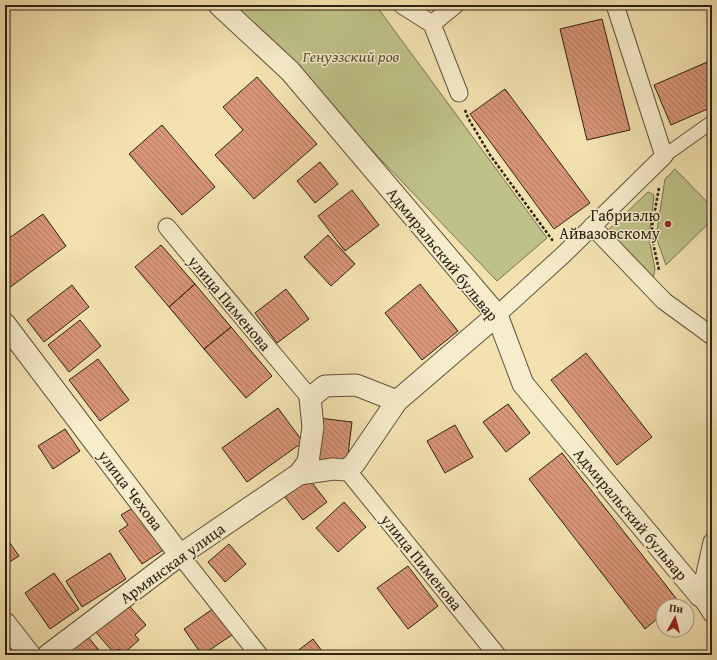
<svg xmlns="http://www.w3.org/2000/svg" width="717" height="660" font-family="'Gentium Book Plus',serif">
<style>
.green{fill:#bec288;stroke:#75724e}
.building{fill:url(#building-back-hatch);stroke:#2c2214}
.lines{fill:none;stroke-linecap:round;stroke-linejoin:round}
.pedestrian-casing{stroke:#5e523b;stroke-width:15}
.minor-casing{stroke:#5e523b;stroke-width:19}
.tertiary-casing{stroke:#5e523b;stroke-width:23}
.path{stroke:#2c2214;stroke-width:2.5;stroke-dasharray:3 2;stroke-linecap:butt}
.pedestrian{stroke:#f7eccc;stroke-width:13}
.minor{stroke:#f7eccc;stroke-width:17}
.tertiary{stroke:#f7eccc;stroke-width:21}
.poi-dot{fill:#8f2418;stroke:#f7eccc;stroke-width:1.5}
.labels{text-anchor:middle;dominant-baseline:central;stroke-width:3;stroke-linejoin:round;paint-order:stroke}
.park-label{font-size:16px;font-style:italic;fill:#585237;stroke:#f7eccc}
.poi-label{font-size:16px;fill:#2c2214;stroke:#f7eccc;text-anchor:end}
.street-label{font-size:16px;fill:#2c2214;stroke:#f7eccc}
</style>
<defs>
<pattern id="building-back-hatch" width="6" height="6" patternUnits="userSpaceOnUse"><rect width="6" height="6" fill="#d89577"/><path d="M-1 5l2 2M0 0l6 6M5-1l2 2" fill="none" stroke="#af7960"/></pattern>
</defs>
<rect width="100%" height="100%" fill="#f3e2b0"/>
<filter id="stains"><feTurbulence type="fractalNoise" baseFrequency=".005" numOctaves="4"/><feColorMatrix values="0 0 0 0 .2 0 0 0 0 .09 0 0 0 0 .02 0 0 0 .5 -.17"/></filter>
<radialGradient id="worn" r=".72"><stop offset=".6" stop-color="#630" stop-opacity="0"/><stop offset="1" stop-color="#630" stop-opacity=".3"/></radialGradient>
<path class="green" d="M 233,5 L 369,5 L 380,11 L 547,238 L 497,281 Z
M 675,169 L 712,207 L 712,220 L 666,265 L 656,237 L 665,179 Z
M 648,192 L 654,195 L 649,238 L 655,269 L 653,280 L 607,231 Z"/>
<path class="building" d="M 602,19 L 630,130 L 587,140 L 560,29 Z
M 712,60 L 712,107 L 671,125 L 654,85 Z
M 257,77 L 317,144 L 254,199 L 215,155 L 243,130 L 223,107 Z
M 505,89 L 590,203 L 554,229 L 470,114 Z
M 162,125 L 215,187 L 182,215 L 129,154 Z
M 320,162 L 338,184 L 315,203 L 297,181 Z
M 352,190 L 379,225 L 345,251 L 318,216 Z
M 43,214 L 66,246 L 5,291 L 5,241 Z
M 328,235 L 355,264 L 331,286 L 304,257 Z
M 161,245 L 195,284 L 169,307 L 135,267 Z
M 195,284 L 231,327 L 204,349 L 169,307 Z
M 420,284 L 458,331 L 422,360 L 385,313 Z
M 72,285 L 89,307 L 44,342 L 27,320 Z
M 286,289 L 309,319 L 277,343 L 255,313 Z
M 80,320 L 101,346 L 69,372 L 48,345 Z
M 231,327 L 272,376 L 246,398 L 204,349 Z
M 586,353 L 652,437 L 617,465 L 551,380 Z
M 98,359 L 129,400 L 100,421 L 69,380 Z
M 508,404 L 530,433 L 506,452 L 483,422 Z
M 278,408 L 303,442 L 247,482 L 222,448 Z
M 319,418 L 352,422 L 347,463 L 314,460 Z
M 455,425 L 473,457 L 445,473 L 427,441 Z
M 65,429 L 80,451 L 53,469 L 38,446 Z
M 562,453 L 679,602 L 673,606 L 663,606 L 663,614 L 645,629 L 529,479 Z
M 309,479 L 327,502 L 303,520 L 285,497 Z
M 344,502 L 366,527 L 338,552 L 316,528 Z
M 136,506 L 165,549 L 142,564 L 119,531 L 128,525 L 121,515 Z
M 5,536 L 19,556 L 5,565 Z
M 229,544 L 246,564 L 225,582 L 208,562 Z
M 110,553 L 126,579 L 82,607 L 66,581 Z
M 408,566 L 438,606 L 408,629 L 377,588 Z
M 54,573 L 79,609 L 50,629 L 25,593 Z
M 125,601 L 146,625 L 135,635 L 139,640 L 123,654 L 119,649 L 114,653 L 93,629 Z
M 214,608 L 232,635 L 202,655 L 184,629 Z
M 88,637 L 103,655 L 65,655 Z
M 313,639 L 325,655 L 292,655 Z
M 5,640 L 17,655 L 5,655 Z"/>
<g class="lines">
<g class="pedestrian-casing">
<path id="pedestrian" d="M 664,156 L 712,122"/>
</g>
<g class="minor-casing">
<path id="minor" d="M 402,5 L 432,24 L 459,93
M 432,24 L 455,5
M 592,226 L 664,301 L 712,336
M 167,227 L 310,398
M 497,315 L 563,255 L 664,156 L 615,5
M 347,470 L 497,655
M 712,542 L 700,596 L 712,614
M 180,555 L 259,655"/>
</g>
<g class="tertiary-casing">
<path id="tertiary" d="M 219,5 L 290,71 L 497,315 L 523,384 L 700,596
M 5,324 L 180,555
M 397,401 L 356,385 L 325,386 L 310,398 L 313,427 L 308,462 L 299,474 L 333,469 L 347,470 L 354,464 L 397,401 L 497,315
M 5,623 L 30,655
M 48,655 L 180,555 L 299,474"/>
</g>
<path class="path" d="M 465,110 L 468,118 L 490,155 L 553,241
M 659,188 L 652,226 L 653,243 L 659,270"/>
<use href="#pedestrian" class="pedestrian"/>
<use href="#minor" class="minor"/>
<use href="#tertiary" class="tertiary"/>
</g>
<circle class="poi-dot" cx="668" cy="224" r="4"/>
<g class="labels">
<g class="park-label">
<text x="351" y="56">Генуэзский ров</text>
</g>
<g class="poi-label">
<text x="660" y="215">Габриэлю<tspan x="660" dy="18">Айвазовскому</tspan></text>
</g>
<g class="street-label">
<text transform="translate(443 254) rotate(51)">Адмиральский бульвар</text>
<text transform="translate(230 303) rotate(50)">улица Пименова</text>
<text transform="translate(131 490) rotate(53)">улица Чехова</text>
<text transform="translate(631 514) rotate(50)">Адмиральский бульвар</text>
<text transform="translate(422 562) rotate(51)">улица Пименова</text>
<text transform="translate(172 563) rotate(-36)">Армянская улица</text>
</g>
</g>
<rect width="717" height="660" fill="none" stroke="#f3e2b0" stroke-width="20"/>
<rect x="6" y="6" width="705" height="648" fill="none" stroke="#2c2214" stroke-width="2"/>
<rect x="10" y="10" width="697" height="640" fill="none" stroke="#2c2214"/>
<g transform="translate(675 618) rotate(7)"><circle r="19" fill="#f7eccc" stroke="#a69b82"/>
<path d="M0-3L7 15L0 10L-7 15Z" fill="#8f2418"/>
<text y="-6" font-size="11" font-weight="bold" text-anchor="middle" fill="#2c2214">Пн</text>
</g>
<rect width="100%" height="100%" filter="url(#stains)"/>
<rect width="100%" height="100%" fill="url(#worn)"/>
</svg>
